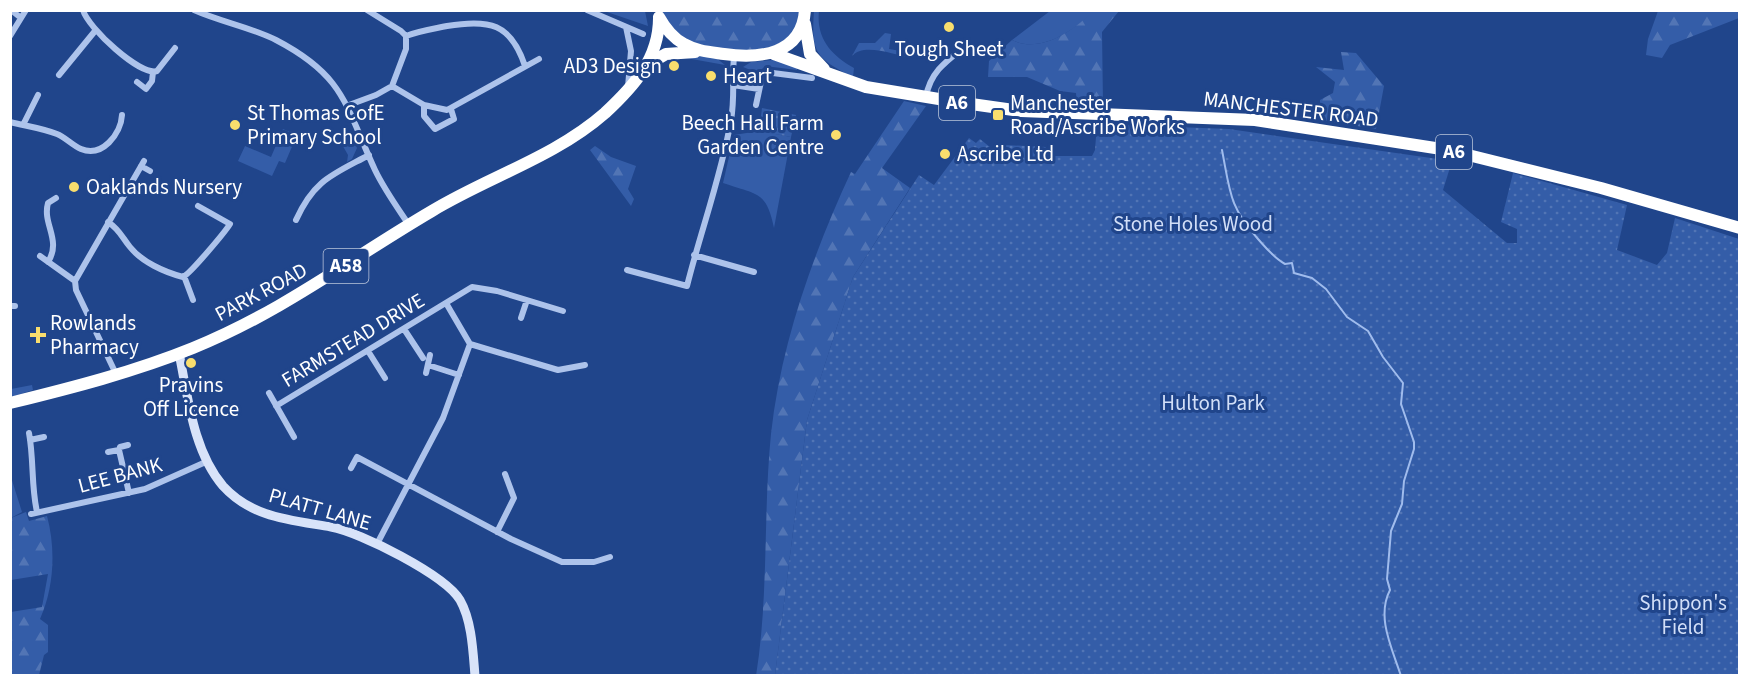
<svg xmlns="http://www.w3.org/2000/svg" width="1750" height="686" font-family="'Source Sans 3',sans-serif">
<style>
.grass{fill:#345da8}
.forest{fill:url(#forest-firs)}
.park{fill:url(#park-dots)}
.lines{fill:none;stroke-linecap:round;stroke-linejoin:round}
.stream{stroke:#a0bced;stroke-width:2}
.street{stroke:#adc3eb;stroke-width:6}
.secondary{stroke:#d8e3f9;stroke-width:9}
.highway{stroke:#fff;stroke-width:12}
.poi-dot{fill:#f9de6d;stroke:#20458b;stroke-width:2}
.labels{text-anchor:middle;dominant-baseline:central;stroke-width:6;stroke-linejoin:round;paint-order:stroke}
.shield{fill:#20458b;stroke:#bcc7dc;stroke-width:1.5}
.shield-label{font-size:20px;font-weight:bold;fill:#fff}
.poi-label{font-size:21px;fill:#fff;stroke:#20458b;text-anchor:start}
.street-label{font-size:21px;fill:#fff;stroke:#20458b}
.park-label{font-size:21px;fill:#d2dff8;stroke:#20458b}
</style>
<defs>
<pattern id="forest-firs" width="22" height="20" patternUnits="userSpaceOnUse" patternTransform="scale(1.5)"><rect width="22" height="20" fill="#345da8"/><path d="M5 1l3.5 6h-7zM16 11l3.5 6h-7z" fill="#5275b5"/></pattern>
<pattern id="park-dots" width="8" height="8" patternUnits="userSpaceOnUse" patternTransform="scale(1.5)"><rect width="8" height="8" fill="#345da8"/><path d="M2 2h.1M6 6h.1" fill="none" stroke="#5275b5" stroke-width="1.8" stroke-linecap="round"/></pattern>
</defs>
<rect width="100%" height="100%" fill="#20458b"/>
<path class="grass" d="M 604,11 L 645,11 L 648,26 Z
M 814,11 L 819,11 C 816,38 831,55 854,68 L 853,77 C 815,58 811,52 814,11 Z
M 1050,11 L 1094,11 C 1074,31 1040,54 1012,40 Z
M 681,55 L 715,57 L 725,65 L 675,56 Z
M 773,60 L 798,65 L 797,70 L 765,66 L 758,73 L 743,67 L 751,62 Z
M 283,129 L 297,135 L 285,163 L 279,161 L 272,176 L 238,161 L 245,146 L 271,157 Z
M 759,131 L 791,137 L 774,228 C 766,190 757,195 723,183 L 734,135 Z
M 351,134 L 357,148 L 352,159 L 347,162 L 348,155 L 340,141 Z
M 32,385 L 33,390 L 11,397 L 11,389 Z
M 10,474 L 22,512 L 11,518 L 10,518 Z"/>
<path class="forest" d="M 1094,10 L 1119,11 L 1102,32 L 1103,106 L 1077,105 L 1076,93 L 1060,91 L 1027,77 L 988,77 L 989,61 L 1012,40 C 1040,54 1074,31 1094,10 Z
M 662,11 L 800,11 C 796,62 719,57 686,39 C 675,33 667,22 662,11 Z
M 1658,11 L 1739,11 L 1739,18 L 1670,45 L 1662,58 L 1646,55 L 1648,39 Z
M 885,33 L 891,34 L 889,49 L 912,53 L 911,58 C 896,55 863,42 852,56 L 859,43 L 875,43 Z
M 1341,52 L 1356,53 L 1384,86 L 1376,129 L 1320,120 L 1320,100 L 1333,93 L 1335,82 L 1316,67 L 1344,70 Z
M 904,101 L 926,106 L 882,168 L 910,188 L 853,277 L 807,420 L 775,675 L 756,676 C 769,595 763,514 771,434 C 781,343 813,254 851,172 L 855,174 Z
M 595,146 L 611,157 L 636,166 L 628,189 L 634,199 L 631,206 L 590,150 Z
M 26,512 L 29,521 L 47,516 C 56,550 54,587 40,619 L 48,625 L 48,652 L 44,655 L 39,675 L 11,675 L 11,612 L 42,607 L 48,574 L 11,580 L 11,518 Z"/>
<path class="park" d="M 762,108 L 796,115 L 791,137 L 759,131 Z
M 1097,124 L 1229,129 L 1452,161 L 1443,190 L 1507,243 L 1517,243 L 1517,229 L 1501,222 L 1513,173 L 1627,205 L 1617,250 L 1657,265 L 1667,253 L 1675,218 L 1739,239 L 1739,675 L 775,675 L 807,420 L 853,277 L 919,175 L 934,185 L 969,138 L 976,143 L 980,139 L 996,152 L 1004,145 L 1046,147 L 1046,156 L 1092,156 L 1095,150 Z"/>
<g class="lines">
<path class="stream" d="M 1222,150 C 1230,191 1229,207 1258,239 C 1267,249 1274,258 1285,264 L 1292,263 L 1294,273 L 1312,278 L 1326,289 L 1347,317 L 1368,331 L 1383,357 L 1403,383 L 1401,404 L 1414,442 L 1414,449 L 1404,481 L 1402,504 L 1391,531 L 1387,579 L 1390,590 C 1376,617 1392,648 1401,676"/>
<path class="street" d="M 11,10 L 21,18
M 83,10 C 88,28 140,76 157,71 L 175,48
M 194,10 C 221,22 250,27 276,40 C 345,76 345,105 375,170 C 384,189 397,207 409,225
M 587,10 L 643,34
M 626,27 L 631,51 L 628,87
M 10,36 L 26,10
M 406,36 C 419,31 433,29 447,26 C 489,19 511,23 525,66
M 59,75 L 95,31
M 137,82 L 146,89 L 152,81 L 153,72
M 733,85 L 759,89
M 392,86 L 424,105 L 447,110 L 539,59
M 926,97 C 930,73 945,62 963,48
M 349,105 L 376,95 L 392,86 L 406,49 L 406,36 L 401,31 L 367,10
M 424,105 L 424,116 L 435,129 L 454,119 L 451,109
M 756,105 L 762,77 L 765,72 L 812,78
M 10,122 C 26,126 42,128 57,134 C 65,137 72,145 81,149 C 102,158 121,134 122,115
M 23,125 L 38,95
M 141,166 L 150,171
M 296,220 C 314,180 332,175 369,155
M 108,222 C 119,229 122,237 130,247 C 142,262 164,272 183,277 C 190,274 225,232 230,224 L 198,206
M 694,255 L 754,272
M 40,256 L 75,281 L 76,290 L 116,374
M 48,262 C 62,240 42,224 48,203 L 56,198
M 627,270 L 687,286 C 701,230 721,177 731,120 C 735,99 732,77 734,56
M 184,276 L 193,300
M 75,281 L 144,161
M 446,303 L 470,344
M 10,306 L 15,306
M 521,318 L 527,300
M 404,329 L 423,358
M 470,344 L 558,370 L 585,365
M 368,351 L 385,378
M 428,365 L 459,375
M 426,373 L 430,355
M 269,393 L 294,437
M 276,406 L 472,287 L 497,291 L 563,311
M 29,433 C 34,460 31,486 37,512
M 30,440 L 44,437
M 128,445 L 120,447 L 119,450 L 129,493
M 108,452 L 119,450
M 351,468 L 357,457 L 511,539 L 562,562 L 594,562 L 610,557
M 31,514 L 145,489 L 208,461
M 497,532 L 514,498 L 505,474
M 377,544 L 443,418 L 470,344"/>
<path class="secondary" d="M 179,353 C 188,397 193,451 223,486 C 252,518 291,520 331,527 C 360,532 445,575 460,600 C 472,621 473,652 475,676"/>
<path class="highway" d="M 659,17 C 665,28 673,38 684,44 C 696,51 710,52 724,54 C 759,59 802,55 805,10
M 805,24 L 810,54 L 824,69
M 774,54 L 866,87 L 957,102 L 1021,111 L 1255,120 L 1448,150 L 1601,188 L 1740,228
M 647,65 L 666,54 L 695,52
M 10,403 C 71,388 134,372 193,348 C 282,312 350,259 432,211 C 488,177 555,157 605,113 C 633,87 659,59 659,18"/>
</g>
<g class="poi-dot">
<circle cx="949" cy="27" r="6"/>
<circle cx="674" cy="66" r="6"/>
<circle cx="711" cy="76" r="6"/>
<rect x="992" y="109" width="12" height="12" rx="3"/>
<circle cx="235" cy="125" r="6"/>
<circle cx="836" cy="135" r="6"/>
<circle cx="945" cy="154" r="6"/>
<circle cx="74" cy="187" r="6"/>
<path d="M35 326h6v6h6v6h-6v6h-6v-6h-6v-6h6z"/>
<circle cx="191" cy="363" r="6"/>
</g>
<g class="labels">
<g class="shield">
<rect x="939" y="86" width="36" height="34" rx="4.5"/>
<rect x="1436" y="135" width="36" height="34" rx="4.5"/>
<rect x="323.5" y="249" width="45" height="34" rx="4.5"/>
</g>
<g class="shield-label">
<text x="957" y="103">A6</text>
<text x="1454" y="152">A6</text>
<text x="346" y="266">A58</text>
</g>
<g class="poi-label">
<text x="949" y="49" text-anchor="middle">Tough Sheet</text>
<text x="662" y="66" text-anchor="end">AD3 Design</text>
<text x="723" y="76">Heart</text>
<text x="1010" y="103">Manchester<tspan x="1010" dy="24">Road/Ascribe Works</tspan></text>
<text x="247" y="113">St Thomas CofE<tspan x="247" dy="24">Primary School</tspan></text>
<text x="824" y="123" text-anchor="end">Beech Hall Farm<tspan x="824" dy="24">Garden Centre</tspan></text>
<text x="957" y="154">Ascribe Ltd</text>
<text x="86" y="187">Oaklands Nursery</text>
<text x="50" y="323">Rowlands<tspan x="50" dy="24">Pharmacy</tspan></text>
<text x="191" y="385" text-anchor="middle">Pravins<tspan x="191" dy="24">Off Licence</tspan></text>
</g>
<g class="street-label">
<text transform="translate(1291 109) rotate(7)">MANCHESTER ROAD</text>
<text transform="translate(261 292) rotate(-28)">PARK ROAD</text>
<text transform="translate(353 340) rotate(-31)">FARMSTEAD DRIVE</text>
<text transform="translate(120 475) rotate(-15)">LEE BANK</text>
<text transform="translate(320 509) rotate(16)">PLATT LANE</text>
</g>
<g class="park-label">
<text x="1193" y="224">Stone Holes Wood</text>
<text x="1213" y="403">Hulton Park</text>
<text x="1683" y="603">Shippon's<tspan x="1683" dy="24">Field</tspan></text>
</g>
</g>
<rect width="1750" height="686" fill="none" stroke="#ffffff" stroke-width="24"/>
</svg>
